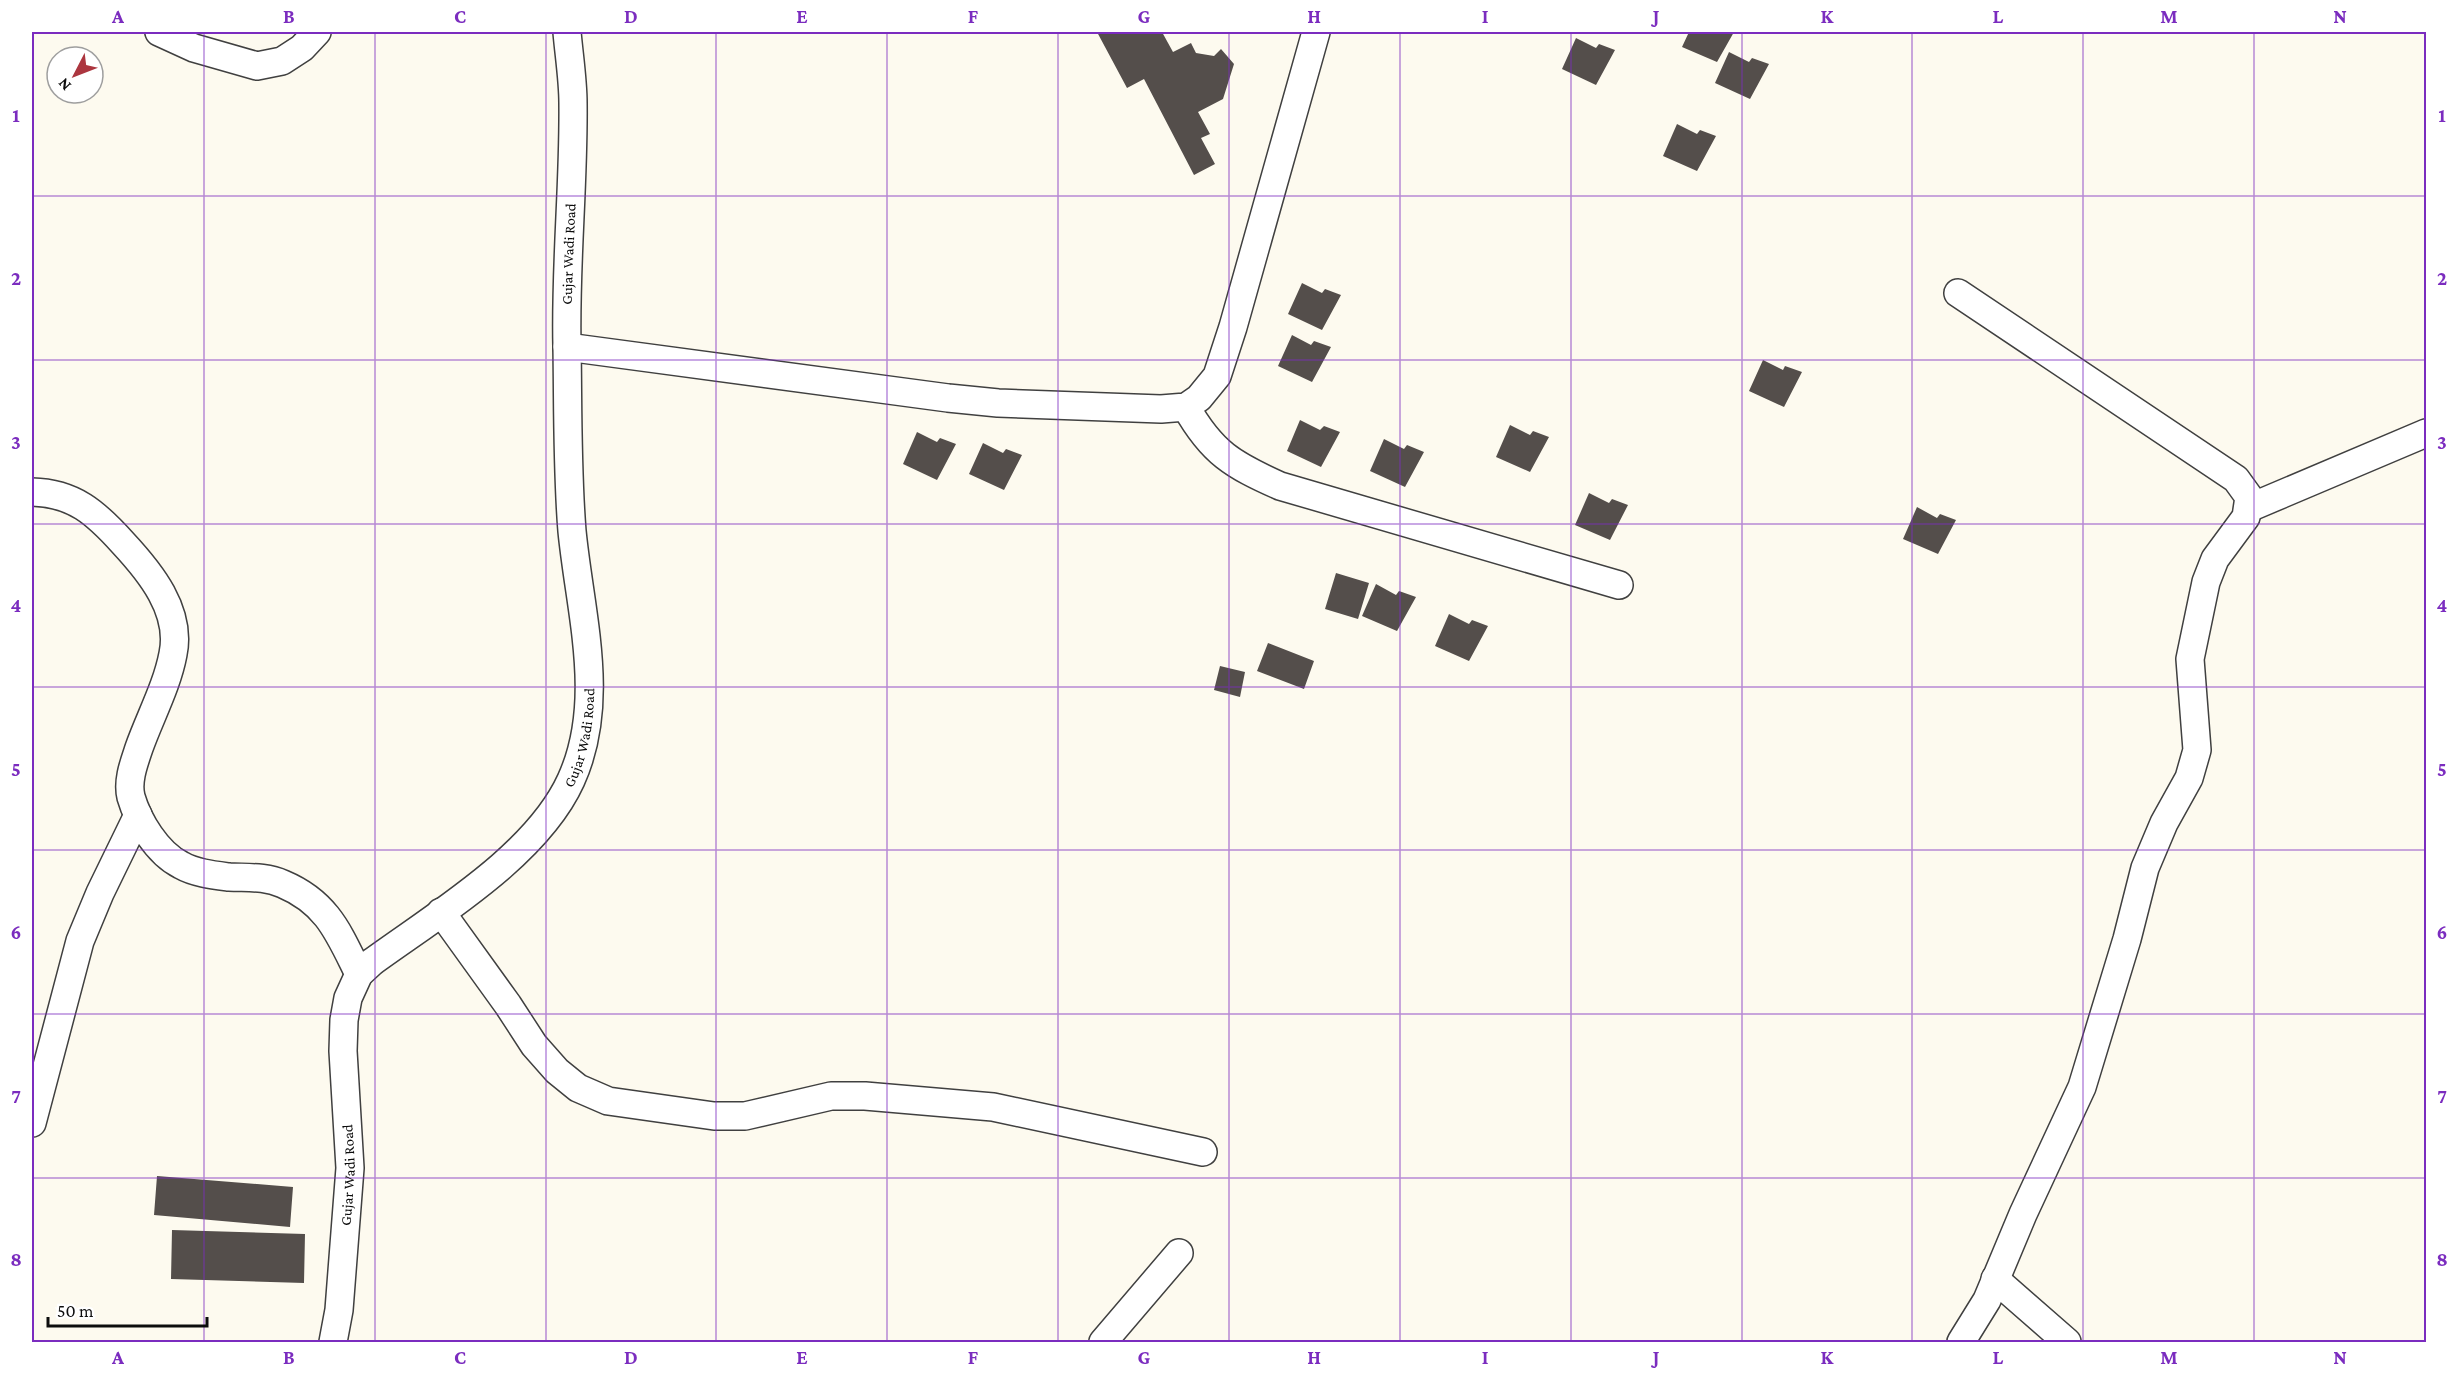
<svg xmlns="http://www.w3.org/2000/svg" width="2458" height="1374" font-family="'Crimson Pro',serif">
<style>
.building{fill:#544e4b}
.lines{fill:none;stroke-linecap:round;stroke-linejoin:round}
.minor-casing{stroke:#404040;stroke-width:30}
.minor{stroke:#fff;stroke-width:27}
.grid{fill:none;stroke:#7b2cbf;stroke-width:1.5;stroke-opacity:0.55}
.labels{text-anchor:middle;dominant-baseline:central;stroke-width:6;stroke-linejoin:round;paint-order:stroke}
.street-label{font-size:15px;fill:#0d0d0d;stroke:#fff}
.neatline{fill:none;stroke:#7b2cbf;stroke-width:2}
.grid-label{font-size:20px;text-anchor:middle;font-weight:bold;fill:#7b2cbf}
</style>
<rect width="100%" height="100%" fill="#fdfaef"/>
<path class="building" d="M 1097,32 L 1162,32 L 1173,52 L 1191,43 L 1196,53 L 1214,56 L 1221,49 L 1234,64 L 1223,99 L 1198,112 L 1210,134 L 1201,138 L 1215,164 L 1194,175 L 1144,79 L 1127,88 Z
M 1689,32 L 1734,32 L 1717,62 L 1682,47 Z
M 1576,38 L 1596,48 L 1599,44 L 1615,50 L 1596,85 L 1562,69 Z
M 1729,52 L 1749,62 L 1752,58 L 1769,64 L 1750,99 L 1715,83 Z
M 1677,124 L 1697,134 L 1700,130 L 1716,136 L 1697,171 L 1663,156 Z
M 1302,283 L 1322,293 L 1325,289 L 1341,295 L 1322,330 L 1288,314 Z
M 1292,335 L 1311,345 L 1314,341 L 1331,347 L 1312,382 L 1278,366 Z
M 1763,360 L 1783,370 L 1785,366 L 1802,372 L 1784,407 L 1749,391 Z
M 1300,420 L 1320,430 L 1324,426 L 1340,432 L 1321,467 L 1287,451 Z
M 1510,425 L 1530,435 L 1533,431 L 1549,437 L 1530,472 L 1496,457 Z
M 917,432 L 937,442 L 940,438 L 956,444 L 937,480 L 903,464 Z
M 1384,439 L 1404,449 L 1407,445 L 1424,452 L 1405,487 L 1370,471 Z
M 983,443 L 1003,453 L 1006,449 L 1022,455 L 1004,490 L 969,474 Z
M 1589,493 L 1609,503 L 1612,499 L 1628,505 L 1610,540 L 1575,525 Z
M 1917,507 L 1937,518 L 1940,514 L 1956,520 L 1938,554 L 1903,539 Z
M 1336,573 L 1369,583 L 1358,619 L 1325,609 Z
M 1376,584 L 1396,595 L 1399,591 L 1416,597 L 1397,631 L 1362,616 Z
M 1449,614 L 1469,624 L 1472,620 L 1488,626 L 1469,661 L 1435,646 Z
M 1268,643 L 1314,661 L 1304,689 L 1257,671 Z
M 1220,666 L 1245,672 L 1240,697 L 1214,690 Z
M 157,1176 L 293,1187 L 290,1227 L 154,1215 Z
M 172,1230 L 305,1234 L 304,1283 L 171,1279 Z"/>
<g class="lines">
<g class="minor-casing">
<g id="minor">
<path d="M 159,32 L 194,48 L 257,66 L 282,61 L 302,48 L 317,32"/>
<path d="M 1958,293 L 2236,479 L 2249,497 L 2246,517 L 2215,559 L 2206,582 L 2190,659 L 2197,750 L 2189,778 L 2164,823 L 2145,868 L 2127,939 L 2082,1087 L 2023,1214 L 1987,1300 L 1961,1342"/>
<path d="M 567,347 L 948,398 L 998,403 L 1161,409 L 1186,407 L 1199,398 L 1217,376 L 1233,327 L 1316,32"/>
<path d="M 1186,407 C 1212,453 1233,465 1280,486 L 1619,585"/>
<path d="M 32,492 C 74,493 96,513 123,543 C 150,572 182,611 173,654 C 167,686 150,717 139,748 C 134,763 127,781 131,797 C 138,821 157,853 181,865 C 195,873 213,875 229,877 C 247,878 265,876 283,884 C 328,903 339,934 359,974"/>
<path d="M 2249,508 L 2426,433"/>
<path d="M 441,912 L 508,1005 L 534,1045 L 557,1071 L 578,1088 L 608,1101 L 714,1116 L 745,1116 L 831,1096 L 865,1096 L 993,1107 L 1203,1152"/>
<path d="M 32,1123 L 80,941 L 100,893 L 138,815"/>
<path d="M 1995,1279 L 2067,1342"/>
<path id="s1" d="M 333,1342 L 339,1310 L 350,1168 L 343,1051 L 344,1020 L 348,998 L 359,974 L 372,962 C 438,914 537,855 571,780 C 607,701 580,613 572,531 C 567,470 568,407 567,346 C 565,265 574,184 573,103 C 573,80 569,55 567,32"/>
<path d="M 1103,1342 L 1179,1253"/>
</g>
</g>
<use href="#minor" class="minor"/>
</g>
<path class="grid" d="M 204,32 L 204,1342M 375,32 L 375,1342M 546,32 L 546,1342M 716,32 L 716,1342M 887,32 L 887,1342M 1058,32 L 1058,1342M 1229,32 L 1229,1342M 1400,32 L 1400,1342M 1571,32 L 1571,1342M 1742,32 L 1742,1342M 1912,32 L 1912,1342M 2083,32 L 2083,1342M 2254,32 L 2254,1342M 32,196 L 2426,196M 32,360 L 2426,360M 32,524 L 2426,524M 32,687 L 2426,687M 32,850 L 2426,850M 32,1014 L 2426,1014M 32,1178 L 2426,1178"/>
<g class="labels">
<g class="street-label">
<text stroke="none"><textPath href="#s1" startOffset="1192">Gujar Wadi Road</textPath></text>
<text stroke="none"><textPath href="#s1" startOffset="706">Gujar Wadi Road</textPath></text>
<text stroke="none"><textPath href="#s1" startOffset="168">Gujar Wadi Road</textPath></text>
</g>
</g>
<rect width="2458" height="1374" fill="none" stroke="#ffffff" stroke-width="66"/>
<g transform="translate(75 75) rotate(228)"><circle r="28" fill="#ffffff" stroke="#9e9e9e" stroke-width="1.5"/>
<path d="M0-4.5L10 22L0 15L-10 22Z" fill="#ac363f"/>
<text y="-9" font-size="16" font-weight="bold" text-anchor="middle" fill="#0d0d0d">N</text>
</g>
<path d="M48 1317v9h159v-9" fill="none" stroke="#0d0d0d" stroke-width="3"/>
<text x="57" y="1317" font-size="18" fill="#0d0d0d" stroke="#ffffff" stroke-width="4.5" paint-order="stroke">50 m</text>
<rect x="33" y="33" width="2392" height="1308" class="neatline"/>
<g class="grid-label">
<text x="118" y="23">A</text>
<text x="289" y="23">B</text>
<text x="460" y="23">C</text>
<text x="631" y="23">D</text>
<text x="802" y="23">E</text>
<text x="973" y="23">F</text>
<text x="1144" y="23">G</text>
<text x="1314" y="23">H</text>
<text x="1485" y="23">I</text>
<text x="1656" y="23">J</text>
<text x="1827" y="23">K</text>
<text x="1998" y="23">L</text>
<text x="2169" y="23">M</text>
<text x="2340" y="23">N</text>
<text x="16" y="122">1</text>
<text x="2442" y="122">1</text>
<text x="16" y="285">2</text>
<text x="2442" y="285">2</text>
<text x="16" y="449">3</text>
<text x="2442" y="449">3</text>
<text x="16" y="612">4</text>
<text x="2442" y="612">4</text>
<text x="16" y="776">5</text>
<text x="2442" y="776">5</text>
<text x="16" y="939">6</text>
<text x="2442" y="939">6</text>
<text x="16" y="1103">7</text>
<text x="2442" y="1103">7</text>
<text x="16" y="1266">8</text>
<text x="2442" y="1266">8</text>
<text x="118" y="1364">A</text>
<text x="289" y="1364">B</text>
<text x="460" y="1364">C</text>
<text x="631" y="1364">D</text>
<text x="802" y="1364">E</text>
<text x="973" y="1364">F</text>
<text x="1144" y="1364">G</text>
<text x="1314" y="1364">H</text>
<text x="1485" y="1364">I</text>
<text x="1656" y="1364">J</text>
<text x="1827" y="1364">K</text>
<text x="1998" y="1364">L</text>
<text x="2169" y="1364">M</text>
<text x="2340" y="1364">N</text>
</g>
</svg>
